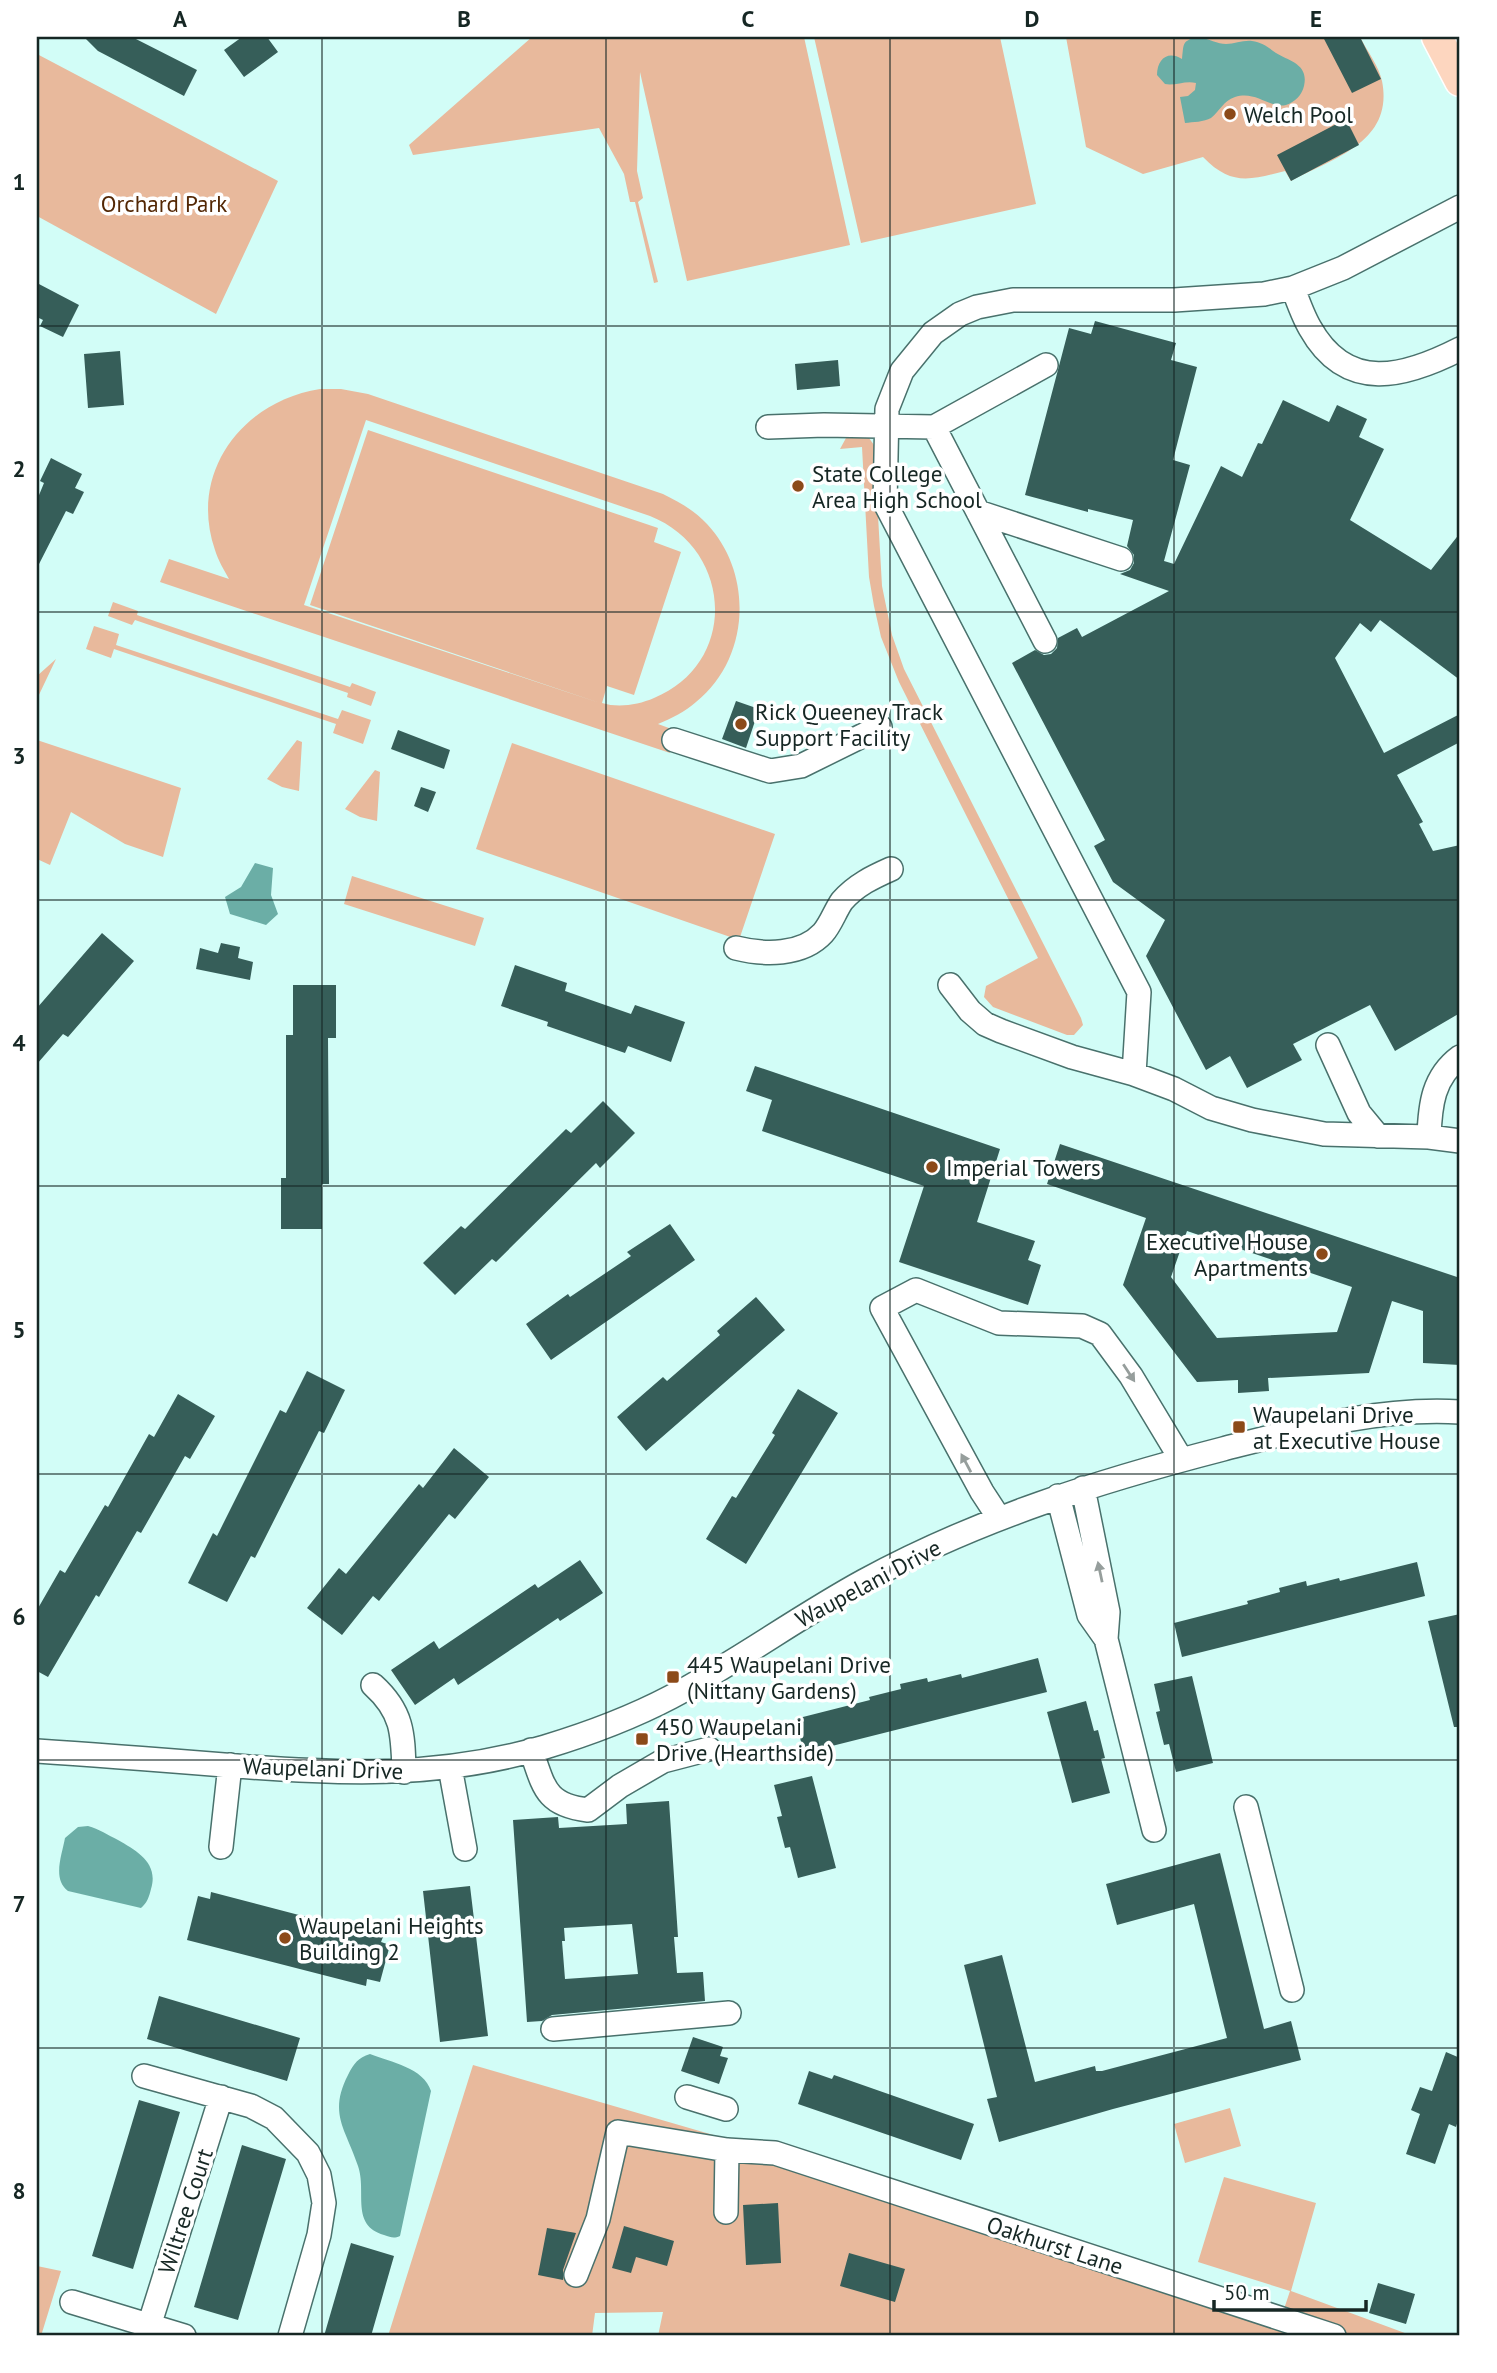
<svg xmlns="http://www.w3.org/2000/svg" width="1497" height="2373" font-family="'PT Sans',sans-serif">
<style>
.green{fill:#e8b99c;fill-rule:evenodd}
.water{fill:#6baea6}
.building{fill:#365e59;fill-rule:evenodd}
.lines{fill:none;stroke-linecap:round;stroke-linejoin:round}
.minor-casing{stroke:#49716c;stroke-width:26}
.major-casing{stroke:#fff;stroke-width:33}
.minor{stroke:#fff;stroke-width:23}
.major{stroke:#fdd6bf;stroke-width:30}
.oneway{fill:#969e9c}
.grid{fill:none;stroke:#162724;stroke-width:2;stroke-opacity:0.55}
.poi-dot{fill:#8c4a19;stroke:#fff;stroke-width:2.5}
.labels{text-anchor:middle;dominant-baseline:central;stroke-width:7;stroke-linejoin:round;paint-order:stroke}
.poi-label{font-size:23px;fill:#162724;stroke:#fff;text-anchor:start}
.park-label{font-size:23px;fill:#532704;stroke:#fff}
.street-label{font-size:23px;fill:#162724;stroke:#fff}
.neatline{fill:none;stroke:#162724;stroke-width:2.5}
.grid-label{font-size:23px;text-anchor:middle;font-weight:bold;fill:#162724}
</style>
<rect width="100%" height="100%" fill="#d2fdf7"/>
<path class="green" d="M 532,37 L 804,37 L 850,245 L 687,281 L 640,72 L 637,171 L 643,198 L 638,202 L 658,282 L 654,283 L 635,202 L 630,202 L 624,174 L 599,128 L 413,155 L 409,145 Z
M 814,37 L 1000,37 L 1036,204 L 861,243 Z
M 1066,37 L 1360,37 C 1367,51 1379,66 1382,81 C 1394,142 1334,158 1291,181 L 1285,171 C 1250,180 1231,186 1203,157 L 1143,174 L 1086,147 Z
M 37,54 L 278,181 L 216,314 L 37,216 Z
M 320,389 L 341,389 L 368,394 L 663,494 C 679,502 694,510 707,524 C 754,574 750,659 696,702 C 685,712 672,718 658,724 L 677,731 L 670,753 L 160,582 L 169,559 L 229,579 C 224,570 218,560 215,550 C 188,472 243,401 320,389 ZM 366,420 L 650,516 C 733,549 739,663 654,698 C 638,705 618,708 602,703 L 607,686 L 634,695 L 681,552 L 654,542 L 658,528 L 368,430 L 310,605 L 600,703 L 304,605 Z
M 860,433 L 869,438 L 874,445 L 882,586 L 892,635 L 904,669 L 1081,1018 L 1083,1025 L 1074,1035 L 1067,1035 L 993,1007 L 984,997 L 986,986 L 1038,958 L 899,682 L 881,637 L 874,606 L 869,577 L 862,447 L 840,449 L 846,438 Z
M 113,602 L 138,611 L 137,615 L 350,687 L 352,683 L 376,692 L 371,706 L 347,697 L 348,693 L 135,620 L 132,625 L 108,616 Z
M 94,626 L 119,634 L 116,645 L 338,719 L 342,710 L 371,720 L 363,744 L 333,733 L 336,724 L 114,649 L 111,658 L 86,649 Z
M 56,659 L 37,699 L 37,676 Z
M 37,740 L 181,788 L 163,857 L 125,844 L 71,812 L 50,865 L 37,859 Z
M 297,740 L 302,742 L 299,791 L 282,787 L 267,779 Z
M 512,743 L 775,834 L 739,940 L 476,849 Z
M 375,770 L 380,772 L 377,821 L 360,817 L 345,809 Z
M 352,876 L 484,918 L 475,946 L 344,904 Z
M 473,2065 L 775,2153 L 1281,2318 L 1290,2291 L 1198,2262 L 1224,2177 L 1316,2203 L 1291,2291 L 1413,2336 L 658,2336 L 663,2312 L 595,2313 L 592,2336 L 388,2336 Z
M 1230,2108 L 1241,2146 L 1185,2163 L 1174,2124 Z
M 37,2266 L 61,2271 L 41,2336 L 37,2336 Z"/>
<path class="water" d="M 1200,37 C 1208,39 1218,44 1226,44 C 1235,44 1243,40 1252,41 C 1262,42 1269,48 1276,53 C 1289,61 1309,64 1304,86 C 1302,95 1295,102 1286,105 C 1270,109 1256,90 1235,97 C 1223,101 1220,111 1211,118 C 1204,122 1193,122 1185,123 L 1180,97 L 1188,96 L 1195,90 L 1196,83 C 1186,80 1175,86 1165,84 L 1157,75 C 1157,59 1168,50 1182,59 C 1184,44 1181,40 1200,37 Z
M 255,863 L 273,868 L 271,895 L 278,914 L 266,925 L 230,914 L 225,897 L 241,887 Z
M 88,1826 C 99,1829 108,1835 118,1840 C 137,1851 159,1863 151,1889 C 149,1897 147,1903 141,1908 L 68,1891 C 52,1879 62,1855 65,1838 L 78,1827 Z
M 370,2054 C 391,2062 424,2068 431,2091 L 400,2236 C 393,2239 391,2237 384,2235 C 350,2225 367,2192 358,2166 C 346,2129 328,2114 348,2075 C 354,2063 358,2058 370,2054 Z"/>
<path class="building" d="M 84,37 L 132,37 L 197,70 L 184,96 L 98,51 Z
M 242,37 L 267,37 L 278,52 L 244,77 L 224,50 Z
M 1323,37 L 1360,37 L 1381,79 L 1352,93 Z
M 1346,119 L 1359,145 L 1291,181 L 1277,155 Z
M 37,283 L 79,305 L 63,337 L 40,326 L 43,320 L 37,317 Z
M 1095,321 L 1176,343 L 1171,360 L 1197,367 L 1173,460 L 1190,465 L 1164,561 L 1174,564 L 1221,466 L 1242,477 L 1258,443 L 1262,444 L 1283,400 L 1329,422 L 1337,405 L 1367,419 L 1359,437 L 1384,449 L 1350,520 L 1431,570 L 1460,533 L 1460,680 L 1380,620 L 1371,632 L 1360,623 L 1335,658 L 1384,753 L 1460,714 L 1460,742 L 1397,775 L 1423,822 L 1419,824 L 1433,851 L 1460,845 L 1460,1013 L 1395,1051 L 1370,1005 L 1293,1044 L 1302,1060 L 1247,1088 L 1230,1056 L 1206,1070 L 1146,956 L 1165,920 L 1113,882 L 1094,846 L 1105,840 L 1012,663 L 1035,650 L 1044,655 L 1051,654 L 1057,648 L 1058,638 L 1077,628 L 1082,637 L 1169,591 L 1120,574 L 1130,570 L 1134,563 L 1134,555 L 1127,546 L 1133,520 L 1088,509 L 1088,512 L 1025,495 L 1069,328 L 1091,334 Z
M 120,351 L 124,405 L 88,408 L 84,354 Z
M 838,360 L 840,386 L 797,390 L 795,364 Z
M 51,458 L 82,474 L 75,488 L 84,492 L 73,514 L 66,511 L 37,568 L 37,500 L 44,483 L 40,481 Z
M 736,701 L 759,709 L 746,748 L 722,739 Z
M 398,730 L 450,750 L 444,769 L 391,749 Z
M 421,787 L 436,792 L 428,812 L 414,806 Z
M 102,933 L 134,961 L 68,1037 L 63,1034 L 37,1064 L 37,1008 Z
M 221,943 L 240,947 L 238,958 L 253,962 L 250,980 L 196,969 L 200,948 L 218,953 Z
M 515,965 L 567,983 L 565,991 L 631,1014 L 635,1005 L 685,1022 L 671,1062 L 628,1046 L 625,1053 L 547,1026 L 548,1022 L 501,1006 Z
M 293,985 L 336,985 L 336,1038 L 328,1038 L 329,1184 L 322,1184 L 322,1229 L 281,1229 L 281,1178 L 286,1178 L 286,1035 L 293,1035 Z
M 755,1066 L 1000,1149 L 977,1222 L 1035,1241 L 1028,1260 L 1041,1265 L 1028,1305 L 899,1262 L 924,1186 L 762,1131 L 772,1100 L 746,1091 Z
M 603,1101 L 635,1133 L 600,1168 L 596,1163 L 496,1262 L 492,1259 L 455,1295 L 423,1263 L 461,1226 L 465,1229 L 566,1129 L 571,1133 Z
M 1060,1144 L 1460,1278 L 1460,1365 L 1423,1363 L 1423,1311 L 1392,1301 L 1369,1373 L 1268,1378 L 1269,1391 L 1238,1393 L 1238,1380 L 1197,1382 L 1123,1285 L 1146,1218 L 1047,1184 ZM 1187,1231 L 1352,1287 L 1337,1332 L 1217,1338 L 1171,1277 Z
M 670,1224 L 695,1260 L 551,1360 L 526,1324 L 568,1294 L 570,1297 L 631,1256 L 627,1252 Z
M 756,1297 L 785,1330 L 646,1451 L 617,1417 L 663,1377 L 667,1381 L 720,1335 L 717,1331 Z
M 307,1371 L 345,1390 L 324,1433 L 319,1431 L 255,1558 L 251,1556 L 227,1602 L 188,1583 L 213,1533 L 217,1536 L 280,1410 L 286,1413 Z
M 798,1389 L 838,1413 L 746,1564 L 706,1539 L 732,1496 L 736,1498 L 775,1435 L 772,1433 Z
M 178,1394 L 215,1416 L 190,1459 L 185,1456 L 141,1533 L 137,1531 L 99,1597 L 96,1595 L 48,1677 L 37,1671 L 37,1610 L 60,1570 L 65,1573 L 105,1505 L 108,1507 L 149,1434 L 154,1437 Z
M 454,1448 L 489,1477 L 455,1519 L 449,1514 L 379,1601 L 373,1596 L 342,1635 L 307,1608 L 339,1568 L 346,1574 L 419,1484 L 423,1488 Z
M 580,1560 L 603,1593 L 560,1621 L 558,1618 L 458,1685 L 454,1678 L 415,1705 L 391,1670 L 434,1641 L 439,1649 L 535,1584 L 538,1588 Z
M 1417,1562 L 1425,1596 L 1182,1657 L 1174,1623 L 1248,1604 L 1247,1601 L 1280,1592 L 1279,1588 L 1306,1581 L 1307,1586 L 1339,1578 L 1340,1581 Z
M 1460,1614 L 1460,1727 L 1454,1727 L 1428,1621 Z
M 1038,1658 L 1047,1692 L 804,1753 L 795,1719 L 870,1700 L 869,1697 L 901,1689 L 900,1684 L 927,1678 L 928,1682 L 961,1674 L 962,1678 Z
M 1192,1676 L 1213,1763 L 1176,1772 L 1169,1744 L 1164,1745 L 1156,1712 L 1160,1711 L 1154,1684 Z
M 1086,1701 L 1094,1731 L 1098,1730 L 1105,1758 L 1101,1759 L 1110,1793 L 1072,1803 L 1047,1712 Z
M 812,1776 L 836,1868 L 798,1878 L 790,1847 L 785,1848 L 777,1817 L 782,1816 L 774,1785 Z
M 669,1801 L 678,1937 L 674,1937 L 677,1973 L 703,1972 L 705,2001 L 552,2015 L 542,2021 L 527,2022 L 513,1820 L 558,1817 L 559,1828 L 627,1824 L 626,1804 ZM 632,1924 L 638,1974 L 565,1979 L 562,1941 L 565,1941 L 564,1928 Z
M 1220,1853 L 1264,2029 L 1291,2021 L 1301,2060 L 1113,2109 L 999,2142 L 987,2099 L 997,2097 L 964,1965 L 1002,1955 L 1035,2082 L 1095,2066 L 1096,2071 L 1102,2071 L 1227,2038 L 1194,1904 L 1117,1925 L 1106,1884 Z
M 470,1886 L 488,2036 L 440,2042 L 423,1891 Z
M 211,1892 L 383,1937 L 381,1942 L 390,1945 L 380,1982 L 367,1979 L 366,1986 L 187,1940 L 198,1896 L 210,1899 Z
M 159,1996 L 300,2038 L 287,2081 L 147,2039 Z
M 693,2037 L 723,2047 L 720,2056 L 728,2058 L 719,2084 L 681,2071 Z
M 1446,2052 L 1460,2058 L 1460,2114 L 1456,2127 L 1449,2124 L 1435,2164 L 1406,2154 L 1420,2114 L 1411,2110 L 1420,2087 L 1432,2091 Z
M 809,2071 L 832,2079 L 834,2075 L 974,2124 L 961,2160 L 798,2104 Z
M 139,2100 L 180,2112 L 133,2269 L 92,2256 Z
M 242,2145 L 286,2159 L 238,2320 L 194,2307 Z
M 778,2203 L 781,2263 L 746,2265 L 743,2205 Z
M 624,2226 L 674,2241 L 667,2266 L 636,2257 L 631,2273 L 612,2268 Z
M 547,2228 L 576,2233 L 563,2270 L 563,2280 L 538,2275 Z
M 351,2243 L 394,2256 L 371,2336 L 324,2336 Z
M 849,2253 L 905,2269 L 895,2302 L 840,2286 Z
M 1378,2283 L 1415,2294 L 1406,2324 L 1369,2313 Z"/>
<g class="lines">
<g class="minor-casing">
<path id="minor" d="M 1293,288 C 1298,302 1303,316 1310,328 C 1347,394 1405,377 1460,349
M 768,427 L 824,425 L 934,427 L 1045,641
M 934,427 L 1046,365
M 978,512 L 1121,559
M 674,740 L 770,771 L 801,766 L 880,727
M 736,948 C 764,955 802,956 823,933 C 831,924 835,911 842,901 C 856,885 873,877 891,869
M 950,985 L 970,1011 L 985,1024 L 1001,1031 L 1072,1057 L 1134,1074 L 1174,1089 L 1211,1108 L 1252,1120 L 1324,1134 L 1429,1137 L 1460,1141
M 1328,1045 L 1359,1113 L 1378,1136
M 1134,1074 L 1139,992 L 885,503 L 887,409 L 902,371 L 933,333 L 960,314 L 977,307 L 1013,300 L 1174,300 L 1264,294 L 1293,288 L 1343,268 L 1460,207
M 1429,1137 C 1430,1105 1433,1077 1460,1057
M 1083,1488 L 1108,1612 L 1106,1639 L 1154,1830
M 1058,1496 L 1089,1615 L 1106,1639
M 999,1518 L 982,1492 L 882,1308 L 916,1290 L 999,1323 L 1082,1326 L 1100,1334 L 1131,1376 L 1181,1459
M 373,1685 C 403,1712 403,1734 404,1772
M 531,1750 C 544,1787 545,1805 588,1810 L 620,1786 L 663,1761 L 709,1749
M 37,1751 C 99,1755 162,1760 224,1765 C 335,1774 436,1779 545,1747 C 588,1734 631,1718 671,1697 C 737,1662 798,1617 864,1581 C 978,1519 1099,1481 1223,1449 C 1301,1429 1379,1407 1460,1412
M 450,1767 L 465,1849
M 1246,1807 L 1292,1990
M 221,1847 L 230,1765
M 553,2029 L 729,2013
M 144,2076 L 251,2106 L 274,2118 L 308,2153 L 319,2175 L 324,2203 L 319,2235 L 290,2336
M 687,2097 L 726,2109
M 726,2212 L 727,2150
M 576,2275 L 598,2219 L 618,2132 L 727,2150 L 775,2153 L 1334,2336
M 72,2302 L 184,2336
M 149,2326 L 221,2097"/>
</g>
<g class="major-casing">
<path id="major" d="M 1437,37 L 1460,81"/>
</g>
<use href="#minor" class="minor"/>
<use href="#major" class="major"/>
</g>
<defs><path id="oneway-solid" d="M-6-.8H1V-3.2L6.5 0L1 3.2V.8H-6Z" transform="scale(1.75)"/></defs>
<g class="oneway">
<use href="#oneway-solid" transform="translate(1129 1373) rotate(57)"/>
<use href="#oneway-solid" transform="translate(966 1463) rotate(-118)"/>
<use href="#oneway-solid" transform="translate(1100 1572) rotate(-102)"/>
</g>
<path class="grid" d="M 322,37 L 322,2336M 606,37 L 606,2336M 890,37 L 890,2336M 1174,37 L 1174,2336M 37,326 L 1460,326M 37,612 L 1460,612M 37,900 L 1460,900M 37,1186 L 1460,1186M 37,1474 L 1460,1474M 37,1760 L 1460,1760M 37,2048 L 1460,2048"/>
<g class="poi-dot">
<circle cx="1230" cy="114" r="7"/>
<circle cx="798" cy="486" r="7"/>
<circle cx="741" cy="724" r="7"/>
<circle cx="932" cy="1167" r="7"/>
<circle cx="1322" cy="1254" r="7"/>
<rect x="1232" y="1420" width="14" height="14" rx="3.5"/>
<rect x="666" y="1670" width="14" height="14" rx="3.5"/>
<rect x="635" y="1732" width="14" height="14" rx="3.5"/>
<circle cx="285" cy="1938" r="7"/>
</g>
<g class="labels">
<g class="poi-label">
<text x="1244" y="114">Welch Pool</text>
<text x="812" y="473">State College<tspan x="812" dy="26">Area High School</tspan></text>
<text x="755" y="711">Rick Queeney Track<tspan x="755" dy="26">Support Facility</tspan></text>
<text x="946" y="1167">Imperial Towers</text>
<text x="1308" y="1241" text-anchor="end">Executive House<tspan x="1308" dy="26">Apartments</tspan></text>
<text x="1253" y="1414">Waupelani Drive<tspan x="1253" dy="26">at Executive House</tspan></text>
<text x="687" y="1664">445 Waupelani Drive<tspan x="687" dy="26">(Nittany Gardens)</tspan></text>
<text x="656" y="1726">450 Waupelani<tspan x="656" dy="26">Drive (Hearthside)</tspan></text>
<text x="299" y="1925">Waupelani Heights<tspan x="299" dy="26">Building 2</tspan></text>
</g>
<g class="park-label">
<text x="164" y="203">Orchard Park</text>
</g>
<g class="street-label">
<text transform="translate(868 1583) rotate(-28)">Waupelani Drive</text>
<text transform="translate(323 1768) rotate(2)">Waupelani Drive</text>
<text transform="translate(185 2211) rotate(-72)">Wiltree Court</text>
<text transform="translate(1055 2245) rotate(18)">Oakhurst Lane</text>
</g>
</g>
<rect width="1497" height="2373" fill="none" stroke="#ffffff" stroke-width="77"/>
<path d="M1214 2300v10h152v-10" fill="none" stroke="#162724" stroke-width="3.5"/>
<text x="1224" y="2300" font-size="21" fill="#162724" stroke="#ffffff" stroke-width="5" paint-order="stroke">50 m</text>
<rect x="38" y="38" width="1420" height="2296" class="neatline"/>
<g class="grid-label">
<text x="180" y="27">A</text>
<text x="464" y="27">B</text>
<text x="748" y="27">C</text>
<text x="1032" y="27">D</text>
<text x="1316" y="27">E</text>
<text x="19" y="190">1</text>
<text x="19" y="477">2</text>
<text x="19" y="764">3</text>
<text x="19" y="1051">4</text>
<text x="19" y="1338">5</text>
<text x="19" y="1625">6</text>
<text x="19" y="1912">7</text>
<text x="19" y="2199">8</text>
</g>
</svg>
